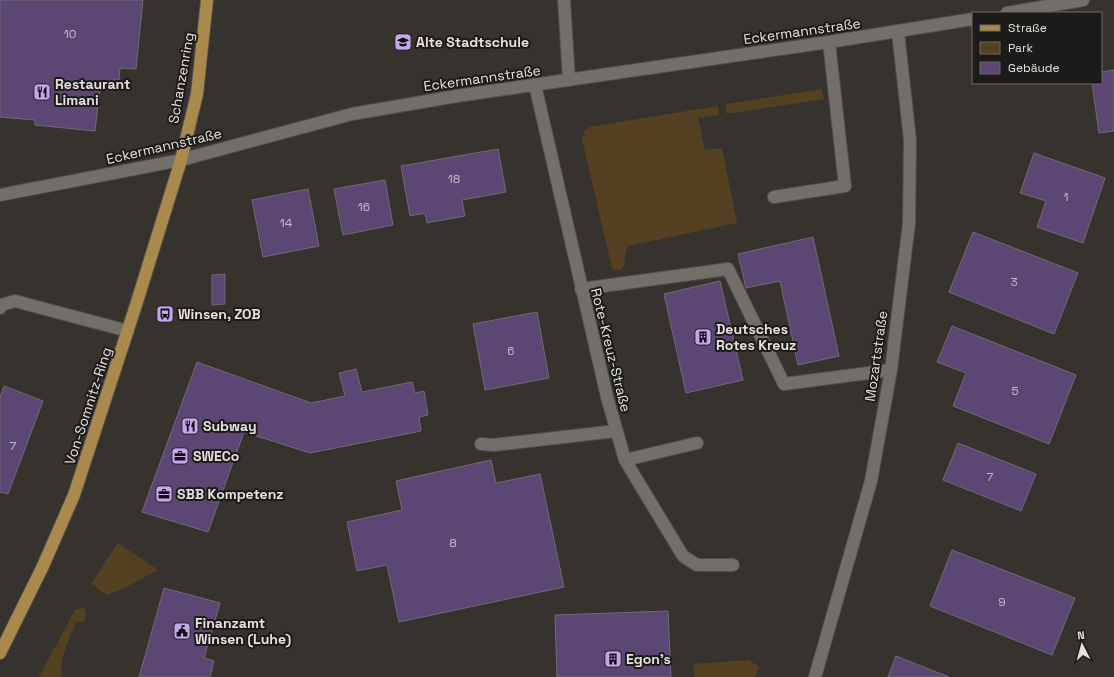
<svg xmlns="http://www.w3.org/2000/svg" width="1114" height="677" font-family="'Space Grotesk',sans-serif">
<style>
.green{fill:#534122}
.building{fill:#5b4674;stroke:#6e6c72}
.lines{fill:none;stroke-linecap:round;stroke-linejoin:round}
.minor-casing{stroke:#514f4b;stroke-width:14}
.major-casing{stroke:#514f4b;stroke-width:14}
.minor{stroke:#726f69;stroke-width:12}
.major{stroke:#aa8a4c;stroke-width:12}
.labels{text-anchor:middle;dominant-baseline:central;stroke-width:4;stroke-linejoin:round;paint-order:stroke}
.number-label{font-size:12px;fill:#c2bbc4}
.street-label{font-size:14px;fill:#e4e2df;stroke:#1d1b19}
.poi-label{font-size:14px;font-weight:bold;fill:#e4e2df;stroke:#1d1b19;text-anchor:start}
</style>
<rect width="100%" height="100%" fill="#36332f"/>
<path class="green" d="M 822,89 L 824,99 L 727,114 L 726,104 Z
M 718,106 L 719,115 L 698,118 L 705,150 L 722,148 L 737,223 L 628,246 L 626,251 L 624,266 L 620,270 L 615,270 L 612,268 L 582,139 L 584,132 L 589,127 Z
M 118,543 L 158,570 L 124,588 L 107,595 L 91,584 Z
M 81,608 L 85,609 L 86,615 L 84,621 L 76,622 C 69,638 59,659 62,677 L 39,677 L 75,610 Z
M 749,660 L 759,667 L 755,677 L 695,677 L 693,664 Z"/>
<path class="building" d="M 0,0 L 143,0 L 136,69 L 120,68 L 119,80 L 113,80 L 112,90 L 100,89 L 95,131 L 35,125 L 35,120 L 0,117 Z
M 1114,70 L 1114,131 L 1099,133 L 1092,83 L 1101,83 L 1101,72 Z
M 498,149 L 506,192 L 462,200 L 465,216 L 427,223 L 425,213 L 410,216 L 401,166 Z
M 1034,153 L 1105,178 L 1083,243 L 1037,227 L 1046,201 L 1020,193 Z
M 385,180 L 393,225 L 343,235 L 334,189 Z
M 308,189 L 319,246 L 263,257 L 252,200 Z
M 973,232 L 1078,273 L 1054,334 L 949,292 Z
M 813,237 L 839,356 L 798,365 L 780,281 L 746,288 L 738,254 Z
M 225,274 L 225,304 L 212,305 L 212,275 Z
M 720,281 L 743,380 L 686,393 L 664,294 Z
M 537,312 L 549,378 L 485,390 L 473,324 Z
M 952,326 L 1076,375 L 1049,444 L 953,406 L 966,373 L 937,362 Z
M 197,362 L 311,403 L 345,396 L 339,373 L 356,369 L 362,392 L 412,382 L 415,393 L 424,391 L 428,415 L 419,417 L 421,431 L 310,453 L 244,432 L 208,532 L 142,512 Z
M 4,386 L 43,401 L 8,494 L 0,492 L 0,397 Z
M 958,443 L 1036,474 L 1021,511 L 943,480 Z
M 491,460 L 496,483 L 540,474 L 564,587 L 399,622 L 387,565 L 357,571 L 347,522 L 402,510 L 396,481 Z
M 952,550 L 1075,598 L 1052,655 L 930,606 Z
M 164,588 L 220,603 L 204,658 L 214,661 L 210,677 L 139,677 Z
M 668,611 L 671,677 L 557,677 L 555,615 Z
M 896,656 L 949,677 L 888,677 Z"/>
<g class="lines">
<g class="minor-casing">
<path id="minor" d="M 564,0 L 569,80
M 1007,13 L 1083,0
M 535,85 L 607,397 L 625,460 L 683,556 L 697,565 L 733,565
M 0,195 L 181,160 L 352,114 L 457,96 L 829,42 L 973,19
M 774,197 L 845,186 L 829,42
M 581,289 L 728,269 L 784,384 L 891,370
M 0,308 L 1,305 L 15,301 L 128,331
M 481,444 L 494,445 L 616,431
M 625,460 L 697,443
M 815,677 L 871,481 L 891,370 L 909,223 L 910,140 L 898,32"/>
</g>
<g class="major-casing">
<path id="major" d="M 0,653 L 43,566 L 74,495 L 136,305 L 181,160 L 197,94 L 207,0"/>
</g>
<use href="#minor" class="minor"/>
<use href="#major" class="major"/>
</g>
<defs>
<g id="school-square" transform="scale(0.9)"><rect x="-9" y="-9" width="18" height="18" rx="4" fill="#c7a6f0" stroke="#1d1b19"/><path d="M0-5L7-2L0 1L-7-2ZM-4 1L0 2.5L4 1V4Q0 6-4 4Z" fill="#111"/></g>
<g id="restaurant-square" transform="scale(0.9)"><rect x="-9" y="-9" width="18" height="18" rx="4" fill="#c7a6f0" stroke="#1d1b19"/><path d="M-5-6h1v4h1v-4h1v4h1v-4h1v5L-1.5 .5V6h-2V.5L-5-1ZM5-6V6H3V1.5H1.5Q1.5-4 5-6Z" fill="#111"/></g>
<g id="bus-square" transform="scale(0.9)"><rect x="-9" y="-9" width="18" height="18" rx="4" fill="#c7a6f0" stroke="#1d1b19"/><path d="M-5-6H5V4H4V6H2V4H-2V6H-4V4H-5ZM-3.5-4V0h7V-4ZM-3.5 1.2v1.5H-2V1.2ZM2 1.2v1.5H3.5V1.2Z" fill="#111"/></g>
<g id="building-square" transform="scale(0.9)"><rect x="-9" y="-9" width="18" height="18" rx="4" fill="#c7a6f0" stroke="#1d1b19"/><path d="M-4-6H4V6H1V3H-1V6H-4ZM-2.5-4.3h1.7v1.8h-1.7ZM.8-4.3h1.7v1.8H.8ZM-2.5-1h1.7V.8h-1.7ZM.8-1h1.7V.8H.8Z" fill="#111"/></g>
<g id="office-square" transform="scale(0.9)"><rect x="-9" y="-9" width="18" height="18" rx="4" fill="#c7a6f0" stroke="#1d1b19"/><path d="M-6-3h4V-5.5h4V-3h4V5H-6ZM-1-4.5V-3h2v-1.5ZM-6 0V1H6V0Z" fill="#111"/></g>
<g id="civic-square" transform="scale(0.9)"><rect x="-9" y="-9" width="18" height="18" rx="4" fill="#c7a6f0" stroke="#1d1b19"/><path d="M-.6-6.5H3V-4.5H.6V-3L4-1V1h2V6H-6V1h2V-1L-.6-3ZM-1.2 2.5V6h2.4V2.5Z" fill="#111"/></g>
</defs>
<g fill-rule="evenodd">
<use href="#school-square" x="403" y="42"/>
<use href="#restaurant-square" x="42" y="92"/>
<use href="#bus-square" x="165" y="314"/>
<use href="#building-square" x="703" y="337"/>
<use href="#restaurant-square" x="190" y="426"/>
<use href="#office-square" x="180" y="456"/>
<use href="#office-square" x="164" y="494"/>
<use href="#civic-square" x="182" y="631"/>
<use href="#building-square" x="613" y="659"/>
</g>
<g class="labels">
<g class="number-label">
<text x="70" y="34">10</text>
<text x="454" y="179">18</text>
<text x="1066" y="197">1</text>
<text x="364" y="207">16</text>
<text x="286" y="223">14</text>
<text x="1014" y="282">3</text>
<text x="511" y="351">6</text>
<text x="1015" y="391">5</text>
<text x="13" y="446">7</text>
<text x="990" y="477">7</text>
<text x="453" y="543">8</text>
<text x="1002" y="602">9</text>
</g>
<g class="street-label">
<text transform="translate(802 31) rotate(-8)">Eckermannstraße</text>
<text transform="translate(181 78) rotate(-80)">Schanzenring</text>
<text transform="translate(482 78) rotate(-8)">Eckermannstraße</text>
<text transform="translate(164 146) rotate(-13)">Eckermannstraße</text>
<text transform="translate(611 350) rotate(76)">Rote-Kreuz-Straße</text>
<text transform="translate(876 356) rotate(-82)">Mozartstraße</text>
<text transform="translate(88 406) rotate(-72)">Von-Somnitz-Ring</text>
</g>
<g class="poi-label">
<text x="416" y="42">Alte Stadtschule</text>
<text x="55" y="84">Restaurant<tspan x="55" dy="16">Limani</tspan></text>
<text x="178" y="314">Winsen, ZOB</text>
<text x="716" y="329">Deutsches<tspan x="716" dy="16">Rotes Kreuz</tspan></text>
<text x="203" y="426">Subway</text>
<text x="193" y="456">SWECo</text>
<text x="177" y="494">SBB Kompetenz</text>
<text x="195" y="623">Finanzamt<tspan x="195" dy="16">Winsen (Luhe)</tspan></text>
<text x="626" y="659">Egon's</text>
</g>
</g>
<rect x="972" y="12" width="130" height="72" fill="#1d1b19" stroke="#6d6b68"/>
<rect x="980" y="25" width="20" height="6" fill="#aa8a4c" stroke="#6d6b68"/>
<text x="1008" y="32" font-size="12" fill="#e4e2df">Straße</text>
<rect x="980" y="42" width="20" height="12" fill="#534122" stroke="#6d6b68"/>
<text x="1008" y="52" font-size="12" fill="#e4e2df">Park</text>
<rect x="980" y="62" width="20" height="12" fill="#5b4674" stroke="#6d6b68"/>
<text x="1008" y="72" font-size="12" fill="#e4e2df">Gebäude</text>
<g transform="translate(1082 645) rotate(354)" stroke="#1d1b19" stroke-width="3" paint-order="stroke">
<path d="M0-3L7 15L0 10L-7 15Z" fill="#e4e2df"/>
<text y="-6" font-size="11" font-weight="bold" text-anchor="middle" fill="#e4e2df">N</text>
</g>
</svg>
